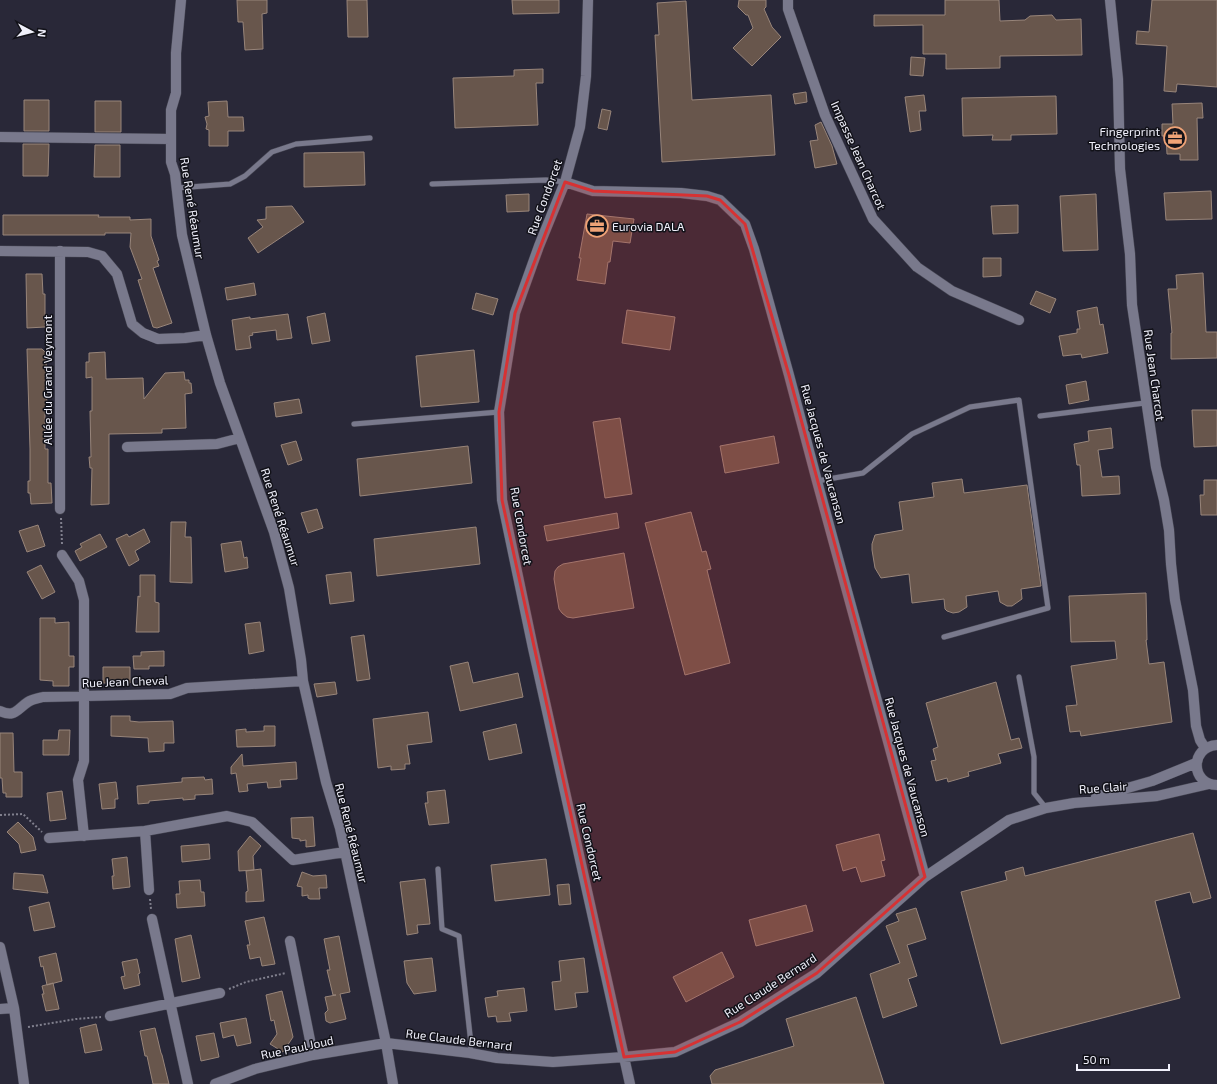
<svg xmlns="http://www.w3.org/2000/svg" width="1217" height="1084" font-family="'Exo 2',sans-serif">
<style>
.building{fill:#68564c;stroke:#98857a}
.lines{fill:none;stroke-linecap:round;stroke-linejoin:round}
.lane-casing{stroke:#474754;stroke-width:6}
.street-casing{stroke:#474754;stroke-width:11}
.path{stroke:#81808e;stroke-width:2;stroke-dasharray:2 2;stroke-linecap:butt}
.lane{stroke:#79798c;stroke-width:5}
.street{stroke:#79798c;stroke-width:10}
.marked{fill:#d73233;fill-opacity:0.2;stroke:#d73233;stroke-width:3;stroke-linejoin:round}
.labels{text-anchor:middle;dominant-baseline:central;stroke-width:3;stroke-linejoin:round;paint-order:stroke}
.poi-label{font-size:12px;fill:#f0f0fb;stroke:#121219;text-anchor:end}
.street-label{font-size:12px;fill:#f0f0fb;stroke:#121219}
</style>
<rect width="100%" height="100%" fill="#292838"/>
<path class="building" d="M 237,0 L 267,0 L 267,13 L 262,14 L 263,49 L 245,50 L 243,22 L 238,22 Z
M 347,0 L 367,0 L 368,37 L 348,37 Z
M 512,0 L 559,0 L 559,13 L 513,14 Z
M 739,0 L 766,0 L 766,7 L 764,9 L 772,27 L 781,37 L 752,66 L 733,48 L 753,28 L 748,15 L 746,15 L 738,7 Z
M 945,0 L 999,0 L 1000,21 L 1025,20 L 1030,16 L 1052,15 L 1056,20 L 1081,19 L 1082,55 L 1000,56 L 1000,68 L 946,69 L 946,54 L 923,54 L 923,25 L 874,26 L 874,15 L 945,15 Z
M 1152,0 L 1217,0 L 1217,87 L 1177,84 L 1176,92 L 1164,91 L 1167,46 L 1136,44 L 1137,31 L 1149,32 Z
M 686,1 L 692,100 L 771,95 L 775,155 L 662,162 L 655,35 L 659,35 L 657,3 Z
M 911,57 L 925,58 L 923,76 L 910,75 Z
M 543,69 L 543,83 L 536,83 L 538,125 L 455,128 L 453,78 L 514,76 L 514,70 Z
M 806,92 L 807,102 L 795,104 L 793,94 Z
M 924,95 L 926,111 L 919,111 L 921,130 L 910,132 L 905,97 Z
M 1056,96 L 1057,134 L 1011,135 L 1011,140 L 992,140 L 993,135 L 963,136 L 962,98 Z
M 24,100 L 49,100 L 49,131 L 24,131 Z
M 95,101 L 121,101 L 121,132 L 95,132 Z
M 227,101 L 228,117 L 243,117 L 244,131 L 228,131 L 228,146 L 209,146 L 209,130 L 206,129 L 207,124 L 205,117 L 209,116 L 208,102 Z
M 1202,103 L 1203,118 L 1197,118 L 1198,160 L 1180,160 L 1180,154 L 1167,154 L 1166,136 L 1162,136 L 1162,124 L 1173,124 L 1172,104 Z
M 602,109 L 611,111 L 607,130 L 598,128 Z
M 821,122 L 832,146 L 837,164 L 815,168 L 810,141 L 818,140 L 815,125 Z
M 23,144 L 49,144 L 48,176 L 23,176 Z
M 95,145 L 120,145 L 120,177 L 94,177 Z
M 364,152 L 365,185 L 304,187 L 304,153 Z
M 1211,191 L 1212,219 L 1166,220 L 1164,193 Z
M 529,194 L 529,211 L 507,212 L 506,195 Z
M 1096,194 L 1098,250 L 1063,251 L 1060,196 Z
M 1018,205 L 1018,233 L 993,234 L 991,206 Z
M 292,206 L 304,222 L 258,253 L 248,238 L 263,227 L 257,220 L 266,219 L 266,207 Z
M 587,214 L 634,219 L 630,243 L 613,241 L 610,262 L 608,262 L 605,284 L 577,280 L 581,258 L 579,258 Z
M 3,215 L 99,215 L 98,217 L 130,217 L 130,220 L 151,219 L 151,236 L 159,260 L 157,261 L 159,266 L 153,268 L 172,323 L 157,328 L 153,327 L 138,280 L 142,279 L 130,247 L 131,233 L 105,233 L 105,235 L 3,235 Z
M 983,258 L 1001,258 L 1001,276 L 983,277 Z
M 1203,273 L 1206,332 L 1217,332 L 1217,358 L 1171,359 L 1171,333 L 1172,333 L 1168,289 L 1177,289 L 1176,275 Z
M 26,274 L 42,274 L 43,294 L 45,294 L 45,327 L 27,328 Z
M 254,283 L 256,295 L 227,300 L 225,288 Z
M 1036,291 L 1056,299 L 1050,313 L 1030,304 Z
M 476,293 L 498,299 L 493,315 L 472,309 Z
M 1097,307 L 1100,325 L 1103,324 L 1108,353 L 1082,358 L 1081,354 L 1063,356 L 1059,336 L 1077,333 L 1077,329 L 1080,329 L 1077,311 Z
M 627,310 L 675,317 L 670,350 L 622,343 Z
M 325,313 L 330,341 L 312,344 L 307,317 Z
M 288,314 L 292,338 L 277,340 L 276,330 L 252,333 L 253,335 L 249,336 L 251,348 L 236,350 L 232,320 L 250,317 L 250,319 Z
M 27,349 L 42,349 L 46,353 L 47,411 L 45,411 L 45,449 L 48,449 L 48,483 L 51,483 L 52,503 L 31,504 L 30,493 L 28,493 L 28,481 L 30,481 L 30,449 Z
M 474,350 L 479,402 L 421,407 L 416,356 Z
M 105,352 L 106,379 L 143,378 L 144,399 L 165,373 L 184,372 L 185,380 L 189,380 L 189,383 L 191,383 L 192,393 L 185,394 L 186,428 L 162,429 L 162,433 L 109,434 L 109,504 L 91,505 L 92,468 L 90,468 L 89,457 L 91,457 L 90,411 L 92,411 L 92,377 L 86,378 L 86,362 L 89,362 L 89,353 Z
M 1086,381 L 1089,400 L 1069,404 L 1066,385 Z
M 299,399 L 302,413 L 276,417 L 274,403 Z
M 1192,410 L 1217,410 L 1217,446 L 1194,447 Z
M 620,418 L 632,494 L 605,498 L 593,422 Z
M 1111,428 L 1113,448 L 1098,450 L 1102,477 L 1119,476 L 1120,494 L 1082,496 L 1080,465 L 1077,465 L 1074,444 L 1089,441 L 1088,431 Z
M 774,436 L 779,463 L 725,473 L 720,446 Z
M 296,441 L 302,460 L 288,465 L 281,445 Z
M 468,446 L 472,483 L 360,496 L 357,459 Z
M 962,479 L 964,493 L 1027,485 L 1041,586 L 1021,589 L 1022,599 L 1012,606 L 1007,606 L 1000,602 L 998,591 L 966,596 L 967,607 L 959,612 L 953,613 L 947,611 L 945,609 L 944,599 L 912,603 L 909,574 L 881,578 L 875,568 L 872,550 L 872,544 L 875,535 L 903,530 L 899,502 L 934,497 L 932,483 Z
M 1204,480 L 1217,480 L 1217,515 L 1201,515 L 1200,495 L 1204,495 Z
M 317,509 L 323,528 L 308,533 L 301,513 Z
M 691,512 L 702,552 L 706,551 L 711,569 L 707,570 L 730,663 L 685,675 L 645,523 Z
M 617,513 L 619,528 L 547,541 L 544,526 Z
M 171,522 L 186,522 L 185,537 L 191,537 L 192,583 L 170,582 Z
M 38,525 L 45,546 L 27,552 L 19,531 Z
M 476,527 L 480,564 L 377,576 L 374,539 Z
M 144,529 L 150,542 L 135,551 L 139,560 L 129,566 L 116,539 L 127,534 L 129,537 Z
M 100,534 L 107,547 L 80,561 L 75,551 L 82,547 L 80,544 Z
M 241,541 L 244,558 L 247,557 L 248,568 L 225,572 L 221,544 Z
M 624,553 L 634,608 L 573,618 L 567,617 L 562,613 L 559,609 L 554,579 L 555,571 L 558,567 L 563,564 Z
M 41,565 L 55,592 L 42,599 L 27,572 Z
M 351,572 L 354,601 L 330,604 L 326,575 Z
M 140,575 L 155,575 L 155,602 L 159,603 L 159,632 L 136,632 L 138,596 L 140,597 Z
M 1146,593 L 1147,640 L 1146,640 L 1149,664 L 1164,662 L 1172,722 L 1081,736 L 1080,731 L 1070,732 L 1066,706 L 1077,705 L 1071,666 L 1117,659 L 1115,641 L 1071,642 L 1069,596 Z
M 40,618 L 55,618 L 55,623 L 69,622 L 69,656 L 74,656 L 74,667 L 69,667 L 69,686 L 53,686 L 53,681 L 40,680 Z
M 260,622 L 264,651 L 249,654 L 245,624 Z
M 364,635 L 370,679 L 357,681 L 351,637 Z
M 164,651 L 164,666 L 149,666 L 149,669 L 134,669 L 133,656 L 141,656 L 141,652 Z
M 468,662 L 473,683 L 518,673 L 523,697 L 460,711 L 450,666 Z
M 103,667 L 130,667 L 130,683 L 103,683 Z
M 335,682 L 337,694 L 317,697 L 314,684 Z
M 996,682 L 1011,740 L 1019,738 L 1022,748 L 998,754 L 1001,763 L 968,772 L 969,776 L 948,782 L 947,778 L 936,781 L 931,761 L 936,760 L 933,749 L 938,747 L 926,703 Z
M 428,712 L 432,742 L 407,745 L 410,764 L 405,764 L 405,769 L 391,770 L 391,766 L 378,768 L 373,719 Z
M 111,716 L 130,716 L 130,721 L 139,722 L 173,721 L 174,743 L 164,743 L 164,751 L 149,752 L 148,738 L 111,736 Z
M 516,724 L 522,753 L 489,760 L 483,732 Z
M 264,726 L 275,726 L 275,746 L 237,747 L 236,730 L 246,729 L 246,732 L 264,731 Z
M 59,730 L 70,730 L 69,755 L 43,755 L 43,740 L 58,740 Z
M 0,733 L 13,733 L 14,772 L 22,772 L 22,797 L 6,797 L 6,793 L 3,793 L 2,778 L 0,778 Z
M 242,754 L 243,766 L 296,762 L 297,779 L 280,780 L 281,787 L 268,788 L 267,782 L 247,784 L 248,791 L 239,792 L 236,773 L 231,774 L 231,767 Z
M 204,777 L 205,780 L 212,779 L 213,794 L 195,795 L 195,799 L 183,800 L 183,798 L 149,801 L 149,803 L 138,804 L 137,786 L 182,782 L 182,778 Z
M 116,782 L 118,799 L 115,799 L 115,808 L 102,809 L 99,784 Z
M 445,790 L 449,823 L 429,825 L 425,803 L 428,803 L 427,792 Z
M 62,791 L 66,819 L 50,821 L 47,793 Z
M 313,817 L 315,846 L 306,847 L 306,840 L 300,841 L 300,839 L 292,838 L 291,818 Z
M 18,822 L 33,837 L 36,850 L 21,853 L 19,844 L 7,832 Z
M 1193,833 L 1211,898 L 1193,903 L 1190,892 L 1155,901 L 1180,998 L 1001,1044 L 961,892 L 1007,880 L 1005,872 L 1023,867 L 1025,876 Z
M 879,834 L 885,860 L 881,861 L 885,876 L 861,882 L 856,867 L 843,871 L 836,845 Z
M 250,836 L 261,846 L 253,856 L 254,870 L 239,871 L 238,851 Z
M 209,844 L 210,859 L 182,862 L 181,846 Z
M 127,857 L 130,887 L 113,889 L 112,876 L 114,876 L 112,859 Z
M 546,859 L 550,895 L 495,901 L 491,865 Z
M 261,869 L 264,901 L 246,902 L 246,892 L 248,891 L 246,871 Z
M 302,872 L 313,876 L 326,875 L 327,888 L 319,888 L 320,899 L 310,899 L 308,898 L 308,895 L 302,896 L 302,887 L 297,886 Z
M 14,873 L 43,875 L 48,893 L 13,889 Z
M 425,879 L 430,924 L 417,925 L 418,933 L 407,935 L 400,882 Z
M 200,880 L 201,892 L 204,892 L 205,906 L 177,908 L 176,894 L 180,894 L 179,881 Z
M 569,884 L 571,904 L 559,905 L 557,885 Z
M 49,902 L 55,927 L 34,931 L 29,907 Z
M 806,905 L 813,931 L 756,946 L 749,920 Z
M 916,908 L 926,939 L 907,945 L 917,976 L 908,979 L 917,1006 L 883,1018 L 870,974 L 900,963 L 886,926 L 899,921 L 896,914 Z
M 264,917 L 275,964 L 262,966 L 260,957 L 250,959 L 247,945 L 250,945 L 245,921 Z
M 191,935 L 200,978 L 182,982 L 175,939 Z
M 339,936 L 350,992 L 340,994 L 346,1019 L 330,1023 L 326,1021 L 325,1013 L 328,1010 L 325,997 L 336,995 L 333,995 L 327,970 L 330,970 L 324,939 Z
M 722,952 L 734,977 L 686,1002 L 673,977 Z
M 56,953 L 62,981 L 47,985 L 43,966 L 41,967 L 39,957 Z
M 432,958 L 436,991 L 414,994 L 407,983 L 404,961 Z
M 584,958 L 588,992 L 575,993 L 577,1007 L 555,1010 L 552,982 L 561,981 L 559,961 Z
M 137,959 L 140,973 L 138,974 L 140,985 L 124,989 L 121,977 L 125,976 L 122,962 Z
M 53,983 L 59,1009 L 46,1011 L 42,994 L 44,994 L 42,986 Z
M 524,988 L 527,1011 L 509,1013 L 511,1021 L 497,1022 L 496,1016 L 488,1017 L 485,998 L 498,996 L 497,991 Z
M 282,991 L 293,1037 L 283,1052 L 270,1044 L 277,1034 L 274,1020 L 271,1021 L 266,995 Z
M 856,997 L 884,1084 L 712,1084 L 710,1076 L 715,1070 L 794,1046 L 786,1019 Z
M 246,1018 L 251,1043 L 237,1046 L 234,1035 L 223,1038 L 220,1023 Z
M 96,1024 L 102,1050 L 85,1053 L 80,1028 Z
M 155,1028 L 161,1053 L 162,1055 L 169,1084 L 153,1084 L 147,1056 L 145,1056 L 140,1031 Z
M 214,1033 L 219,1057 L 201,1061 L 196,1036 Z"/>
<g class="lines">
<g class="lane-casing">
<path id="lane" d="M 432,184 L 546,180 L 565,182
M 177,188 L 230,184 L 245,176 L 272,152 L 296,144 L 370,138
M 1040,416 L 1145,403
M 354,424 L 499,412
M 817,481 L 863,473 L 912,434 L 970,407 L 1019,400 L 1048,608 L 944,637
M 1019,677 L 1034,757 L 1034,793 L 1046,808
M 438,869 L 442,929 L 459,936 L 471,1044 L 470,1053"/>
</g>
<g class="street-casing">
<path id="street" d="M 181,0 L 176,53 L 176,93 L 171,110 L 171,162 L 175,174 L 182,235 L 206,335 L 220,383 L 274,532 L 289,588 L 301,660 L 303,681 L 326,782 L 340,828 L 386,1043 L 393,1084
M 588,0 L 586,76 L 580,127 L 565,182 L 539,246 L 515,313 L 499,412 L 502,500 L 533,648 L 630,1084
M 788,0 L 788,9 L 825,115 L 873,219 L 917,267 L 952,291 L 1019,320
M 1110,0 L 1118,79 L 1120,169 L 1130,254 L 1132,305 L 1156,467 L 1164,500 L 1169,530 L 1171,564 L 1175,600 L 1193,690 L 1196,726 L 1200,740 L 1205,748
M 0,137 L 171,139
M 565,182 L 593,191 L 681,193 L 707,196 L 720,200 L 745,224 L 754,249 L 789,375 L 817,481 L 925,877
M 0,251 L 88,252 L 102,256 L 117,274 L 132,324 L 143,333 L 158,339 L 185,338 L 206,335
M 60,251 L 60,509
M 127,447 L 217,444 L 240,438
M 62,555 L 79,581 L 84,600 L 84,761 L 78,780 L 84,836
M 0,711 C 15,718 17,709 28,702 C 32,699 39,698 43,697 L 170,694 L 187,688 L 303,681
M 1217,745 C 1189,747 1191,785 1217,785
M 1096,797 L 1152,781 L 1196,763
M 49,838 L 145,831
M 149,890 L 145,831 L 227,816 L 252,822 L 293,860 L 345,852
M 152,919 L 188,1084
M 290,941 L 313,1055
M 0,947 L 14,1008 L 24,1084
M 0,1009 L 14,1008
M 110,1016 L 220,993
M 215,1084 L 255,1069 L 313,1055 L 386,1043 L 470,1053 L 497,1058 L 553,1062 L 624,1057 L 675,1052 L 740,1022 L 817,973 L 925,877 L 1009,820 L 1046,808 L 1074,803 L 1157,796 L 1209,784"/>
</g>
<path class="path" d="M 61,518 L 62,544
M 0,815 L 23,814 L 42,832
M 150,899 L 151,909
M 229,989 L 246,982 L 286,973
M 28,1027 L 76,1019 L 101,1017"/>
<use href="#lane" class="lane"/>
<use href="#street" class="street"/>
</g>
<path class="marked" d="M 565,182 L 593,191 L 707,196 L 720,200 L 745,224 L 789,375 L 925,877 L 817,973 L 740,1022 L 675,1052 L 624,1057 L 502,500 L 499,412 L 515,313 Z"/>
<defs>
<g id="office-ring" transform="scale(1.15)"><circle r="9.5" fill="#121219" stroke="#efa377" stroke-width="1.5"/><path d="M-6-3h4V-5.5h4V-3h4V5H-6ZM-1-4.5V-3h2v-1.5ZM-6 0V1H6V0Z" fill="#efa377"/></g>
</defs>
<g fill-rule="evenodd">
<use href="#office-ring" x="1175" y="138"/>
<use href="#office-ring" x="597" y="226"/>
</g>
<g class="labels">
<g class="poi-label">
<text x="1160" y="131">Fingerprint<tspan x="1160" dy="14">Technologies</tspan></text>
<text x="612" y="226" text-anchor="start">Eurovia DALA</text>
</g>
<g class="street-label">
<text transform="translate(859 155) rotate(66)">Impasse Jean Charcot</text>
<text transform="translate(544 197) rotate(-70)">Rue Condorcet</text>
<text transform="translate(193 208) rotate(81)">Rue René Réaumur</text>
<text transform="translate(1155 375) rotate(82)">Rue Jean Charcot</text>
<text transform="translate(47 380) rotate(-90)">Allée du Grand Veymont</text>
<text transform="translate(824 454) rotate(75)">Rue Jacques de Vaucanson</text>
<text transform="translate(281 517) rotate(72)">Rue René Réaumur</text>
<text transform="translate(522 526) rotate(80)">Rue Condorcet</text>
<text transform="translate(125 681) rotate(-2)">Rue Jean Cheval</text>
<text transform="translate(908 767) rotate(75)">Rue Jacques de Vaucanson</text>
<text transform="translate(1103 787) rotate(-4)">Rue Clair</text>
<text transform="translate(352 833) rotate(76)">Rue René Réaumur</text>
<text transform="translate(590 842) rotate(77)">Rue Condorcet</text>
<text transform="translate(770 985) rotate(-33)">Rue Claude Bernard</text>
<text transform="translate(459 1039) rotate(7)">Rue Claude Bernard</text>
<text transform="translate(297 1047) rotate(-12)">Rue Paul Joud</text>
</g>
</g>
<g transform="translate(32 32) rotate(97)" stroke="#121219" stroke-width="3" paint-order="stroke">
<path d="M0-3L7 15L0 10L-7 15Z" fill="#f0f0fb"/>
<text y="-6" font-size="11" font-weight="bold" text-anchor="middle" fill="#f0f0fb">N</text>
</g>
<path d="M1077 1064v6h92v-6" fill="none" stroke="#f0f0fb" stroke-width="2"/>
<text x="1083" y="1064" font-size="12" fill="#f0f0fb" stroke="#121219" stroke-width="3" paint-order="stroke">50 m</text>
</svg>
